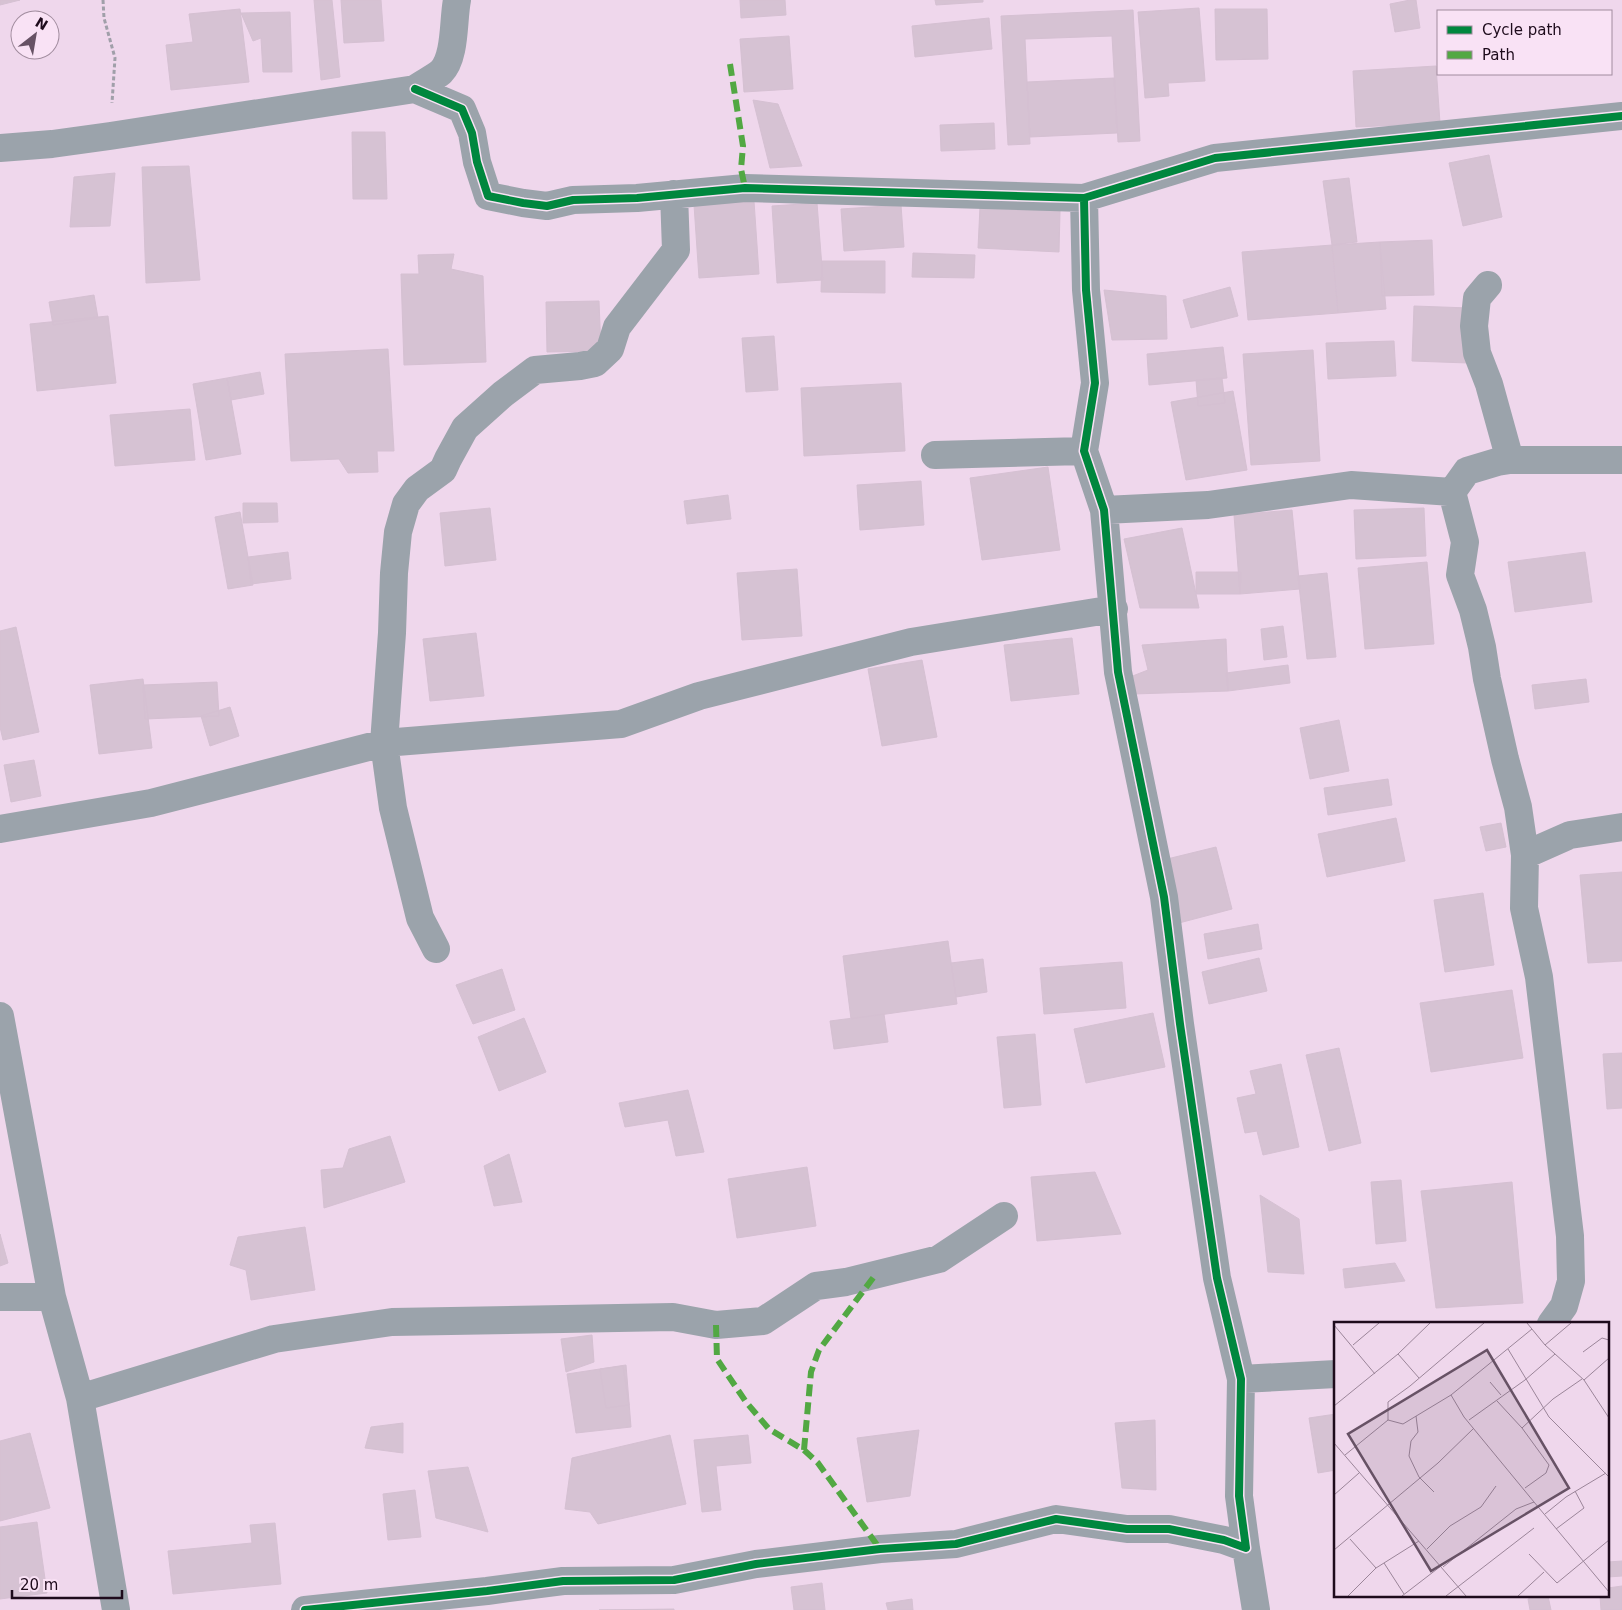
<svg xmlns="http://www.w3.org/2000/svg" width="1622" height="1610" font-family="'DejaVu Sans',sans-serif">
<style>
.building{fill:#d6c2d3;stroke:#d5c0d2}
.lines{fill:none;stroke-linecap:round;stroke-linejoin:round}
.path{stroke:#a09fa9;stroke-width:3;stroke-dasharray:4 2.5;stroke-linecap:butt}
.minor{stroke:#9ba3ab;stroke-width:28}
.quiet{stroke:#52a843;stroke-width:6;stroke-dasharray:12 6;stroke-linecap:butt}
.cycleway-casing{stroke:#f9e2f5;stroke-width:11}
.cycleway{stroke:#00873e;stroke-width:8}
.inset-road{fill:none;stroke:#9b8599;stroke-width:1}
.view{fill:#675265;fill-opacity:0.15;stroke:#675265;stroke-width:2.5}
.inset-edge{fill:none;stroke:#1e0b1c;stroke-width:2.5}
</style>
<rect width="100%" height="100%" fill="#efd7ec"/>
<path class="building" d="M 0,0 L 20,0 L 0,5 Z
M 314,0 L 332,0 L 340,77 L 321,80 Z
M 341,0 L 381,0 L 384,41 L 344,43 Z
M 740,0 L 785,0 L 786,15 L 741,18 Z
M 935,0 L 983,0 L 983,2 L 936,5 Z
M 1410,0 L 1416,0 L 1420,28 L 1395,32 L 1390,4 Z
M 1199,8 L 1205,81 L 1168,83 L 1169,96 L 1145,98 L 1138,12 Z
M 240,9 L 249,82 L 171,90 L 166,45 L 193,42 L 189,14 Z
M 1215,9 L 1267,9 L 1268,59 L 1216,60 Z
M 1133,10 L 1140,141 L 1118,142 L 1112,36 L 1025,39 L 1030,144 L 1008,145 L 1001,16 Z
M 290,12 L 292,72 L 263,72 L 261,38 L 253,41 L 241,13 Z
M 989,18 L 992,49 L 915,57 L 912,26 Z
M 789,36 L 793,89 L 744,92 L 740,39 Z
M 1436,66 L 1440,123 L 1356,127 L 1353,71 Z
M 1114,78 L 1117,133 L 1030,137 L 1027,82 Z
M 753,100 L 778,104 L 802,166 L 770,168 Z
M 994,123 L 995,149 L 941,151 L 940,125 Z
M 352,132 L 385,132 L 387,199 L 353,199 Z
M 1489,155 L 1502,217 L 1463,226 L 1449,163 Z
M 189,166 L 200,280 L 146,283 L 142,167 Z
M 115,173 L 110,226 L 70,227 L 74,177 Z
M 1349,178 L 1357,242 L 1332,245 L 1323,181 Z
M 754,201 L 759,274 L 699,278 L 694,205 Z
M 817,203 L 823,280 L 777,283 L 772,206 Z
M 901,205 L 904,247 L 844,251 L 841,209 Z
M 980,207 L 1060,211 L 1059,252 L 978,248 Z
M 1432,240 L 1434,295 L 1382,296 L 1380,242 Z
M 1380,242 L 1386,309 L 1338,313 L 1332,245 Z
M 1332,245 L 1338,313 L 1248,320 L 1242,252 Z
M 913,253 L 975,255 L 974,278 L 912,277 Z
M 454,254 L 451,269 L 483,276 L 486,362 L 404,365 L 401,274 L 419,274 L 418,255 Z
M 822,261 L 885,261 L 885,293 L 821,292 Z
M 1230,287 L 1238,316 L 1191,328 L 1183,300 Z
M 1104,290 L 1166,296 L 1167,339 L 1112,340 Z
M 94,295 L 98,318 L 53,325 L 49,302 Z
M 599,301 L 601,351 L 547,352 L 546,302 Z
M 1414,306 L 1469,308 L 1468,363 L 1412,361 Z
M 108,316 L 116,383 L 37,391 L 30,324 Z
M 774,336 L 778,390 L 746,392 L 742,338 Z
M 1394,341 L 1396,376 L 1328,379 L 1326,343 Z
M 1223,347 L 1227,378 L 1149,385 L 1147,354 Z
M 388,349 L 394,451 L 377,451 L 378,472 L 348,473 L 339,459 L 291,461 L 285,354 Z
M 1313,350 L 1320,461 L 1251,465 L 1243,354 Z
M 260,372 L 264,394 L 231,400 L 227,378 Z
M 227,378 L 241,454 L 206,460 L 193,384 Z
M 1222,378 L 1225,403 L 1198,406 L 1196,380 Z
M 901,383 L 905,451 L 804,456 L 801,388 Z
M 1233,391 L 1247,470 L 1186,480 L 1171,402 Z
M 190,409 L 195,460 L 115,466 L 110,415 Z
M 1048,467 L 1060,550 L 982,560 L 970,478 Z
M 921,481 L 924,525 L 860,530 L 857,485 Z
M 728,495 L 731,519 L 687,524 L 684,501 Z
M 243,503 L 277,503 L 278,522 L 243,523 Z
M 490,508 L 496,560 L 445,566 L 440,513 Z
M 1424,508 L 1426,556 L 1356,559 L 1354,510 Z
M 1292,510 L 1300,589 L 1240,594 L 1234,515 Z
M 240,512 L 253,585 L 228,589 L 215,517 Z
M 1182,528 L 1199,608 L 1140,608 L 1124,539 Z
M 288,552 L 291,579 L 251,584 L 248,557 Z
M 1585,552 L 1592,602 L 1515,612 L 1508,562 Z
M 1427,562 L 1434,644 L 1365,649 L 1358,568 Z
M 797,569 L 802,636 L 742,640 L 737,573 Z
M 1196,572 L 1241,572 L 1240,594 L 1196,594 Z
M 1327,573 L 1336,657 L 1307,659 L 1298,576 Z
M 1283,626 L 1287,657 L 1264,660 L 1261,629 Z
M 16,627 L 39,732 L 3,740 L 0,727 L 0,631 Z
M 476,633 L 484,696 L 430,701 L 423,639 Z
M 1072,638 L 1079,694 L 1011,701 L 1004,645 Z
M 1226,639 L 1228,691 L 1133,694 L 1130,677 L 1148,670 L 1142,645 Z
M 922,660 L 937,737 L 882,746 L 868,669 Z
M 1288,665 L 1290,683 L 1228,691 L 1226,673 Z
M 143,679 L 152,748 L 99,754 L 90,685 Z
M 1586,679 L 1589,702 L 1535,709 L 1532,685 Z
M 217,682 L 219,716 L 145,719 L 143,685 Z
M 230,707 L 239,736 L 210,746 L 201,716 Z
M 1339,720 L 1349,771 L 1310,779 L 1300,728 Z
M 34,760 L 41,796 L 11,802 L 4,765 Z
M 1388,779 L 1392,805 L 1328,815 L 1324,788 Z
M 1396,818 L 1405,861 L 1327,877 L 1318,834 Z
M 1501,823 L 1506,847 L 1486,851 L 1480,827 Z
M 1216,847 L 1232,909 L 1179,923 L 1163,860 Z
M 1622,872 L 1622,961 L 1588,963 L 1580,875 Z
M 1483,893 L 1494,965 L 1445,972 L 1434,900 Z
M 1258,924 L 1262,949 L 1208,959 L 1204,934 Z
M 948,941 L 957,1004 L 851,1019 L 843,956 Z
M 1259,958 L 1267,991 L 1209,1004 L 1202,972 Z
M 983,959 L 987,992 L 956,997 L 951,963 Z
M 1122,962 L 1126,1008 L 1044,1014 L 1040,968 Z
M 502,969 L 515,1010 L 473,1024 L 456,985 Z
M 1512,990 L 1523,1058 L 1431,1072 L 1420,1003 Z
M 1153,1013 L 1165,1067 L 1086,1083 L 1074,1029 Z
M 884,1014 L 888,1042 L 834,1049 L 830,1021 Z
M 524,1018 L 546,1072 L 499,1091 L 478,1037 Z
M 1035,1034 L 1041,1105 L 1004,1108 L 997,1037 Z
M 1339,1048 L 1361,1143 L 1329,1151 L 1306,1055 Z
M 1622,1053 L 1622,1108 L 1607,1109 L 1603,1054 Z
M 1281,1064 L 1299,1147 L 1263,1155 L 1257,1131 L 1245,1133 L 1237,1098 L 1256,1094 L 1250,1071 Z
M 688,1090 L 704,1152 L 676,1156 L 668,1120 L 625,1127 L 619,1103 Z
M 390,1136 L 405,1182 L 324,1208 L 321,1170 L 343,1168 L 349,1149 Z
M 509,1154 L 522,1202 L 494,1206 L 484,1166 Z
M 807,1167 L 816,1226 L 737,1238 L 728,1179 Z
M 1095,1172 L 1121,1234 L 1037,1241 L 1031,1177 Z
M 1401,1180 L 1406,1241 L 1376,1244 L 1371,1182 Z
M 1512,1182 L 1523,1303 L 1436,1308 L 1421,1191 Z
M 1260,1195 L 1299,1219 L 1304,1274 L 1268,1272 Z
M 305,1227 L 315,1290 L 251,1300 L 246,1270 L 230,1265 L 238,1237 Z
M 0,1234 L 8,1263 L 0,1266 Z
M 1395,1263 L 1405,1281 L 1345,1288 L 1343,1269 Z
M 592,1335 L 594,1362 L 566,1372 L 561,1339 Z
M 626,1365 L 631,1427 L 576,1433 L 567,1374 Z
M 623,1366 L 629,1405 L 606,1408 L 600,1369 Z
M 1336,1414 L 1336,1470 L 1318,1473 L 1309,1418 Z
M 1155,1420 L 1156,1490 L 1122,1488 L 1115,1423 Z
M 403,1423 L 403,1453 L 365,1448 L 371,1427 Z
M 919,1430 L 910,1496 L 867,1502 L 857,1438 Z
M 30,1433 L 50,1508 L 0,1521 L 0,1441 Z
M 670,1435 L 686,1504 L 598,1524 L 590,1512 L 565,1509 L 572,1458 Z
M 748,1435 L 751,1463 L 716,1466 L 721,1510 L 702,1512 L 694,1440 Z
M 468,1467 L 488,1532 L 436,1518 L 428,1471 Z
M 415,1490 L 421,1537 L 388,1540 L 383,1494 Z
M 37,1522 L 47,1593 L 0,1599 L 0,1527 Z
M 275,1523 L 281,1584 L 173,1594 L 168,1551 L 252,1543 L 250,1525 Z
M 1622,1561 L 1622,1576 L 1608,1577 L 1608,1562 Z
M 822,1583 L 825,1610 L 794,1610 L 791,1587 Z
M 1622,1586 L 1622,1610 L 1601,1610 L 1600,1596 L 1608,1596 L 1608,1588 Z
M 1539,1596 L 1548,1596 L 1551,1610 L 1530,1610 L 1528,1599 Z
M 912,1599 L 913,1610 L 888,1610 L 886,1603 Z
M 674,1609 L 674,1610 L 599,1610 Z"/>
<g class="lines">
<path class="path" d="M 103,0 L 104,18 L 115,58 L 112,103"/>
<path class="minor" d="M 415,89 L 462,109 L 472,133 L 477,162 L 488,196 L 523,203 L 547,206 L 573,200 L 637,198 L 745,188 L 1084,198 L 1215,158 L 1622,116
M 0,148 L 52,144 L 110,136 L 415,89 C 423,83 434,78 441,72 C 456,57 453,19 457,0
M 1488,285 L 1477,298 L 1474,326 L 1477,353 L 1489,384 L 1510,460
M 935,455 L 1084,451
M 1452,492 L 1465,542 L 1460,575 L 1473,610 L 1482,647 L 1487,679 L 1505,759 L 1518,807 L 1525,855
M 1104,510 L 1208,505 L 1351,485 L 1452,492 L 1467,471 L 1497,462 L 1510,460 L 1622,460
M 0,829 L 151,803 L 384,743 L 621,724 L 699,696 L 911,642 L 1114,609
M 436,949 L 420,918 L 393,808 L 384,743 L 392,633 L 394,573 L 398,532 L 406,504 L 417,489 L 443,470 L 448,459 L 465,428 L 503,394 L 535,370 L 580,366 L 595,363 L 610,349 L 617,327 L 676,250 L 674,194
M 0,1016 L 52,1297 L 80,1398 L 116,1610
M 0,1297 L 52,1297
M 1551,1324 L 1564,1306 L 1571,1281 L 1570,1236 L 1539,977 L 1524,908 L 1525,855 L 1570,835 L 1622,827
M 1241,1379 L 1336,1374
M 80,1398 L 274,1339 L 392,1322 L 673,1317 L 716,1325 L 763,1321 L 816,1286 L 846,1282 L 939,1259 L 1004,1216
M 1246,1548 L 1256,1610
M 305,1610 L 487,1591 L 563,1581 L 674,1580 L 756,1564 L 880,1549 L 956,1544 L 1056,1519 L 1127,1529 L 1169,1529 L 1224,1540 L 1246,1548 L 1239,1496 L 1241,1379 L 1217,1278 L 1180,1024 L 1164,897 L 1118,672 L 1104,510 L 1084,451 L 1095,383 L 1086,290 L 1084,198"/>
<path class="quiet" d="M 730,64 L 743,146 L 741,169 L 745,188
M 716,1325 L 717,1359 L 746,1402 L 769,1429 L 804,1450 L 818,1463 L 880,1549
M 804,1450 L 811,1372 L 819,1350 L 876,1274"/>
<g class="cycleway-casing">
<path id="cycleway" d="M 415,89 L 462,109 L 472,133 L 477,162 L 488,196 L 523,203 L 547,206 L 573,200 L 637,198 L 745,188 L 1084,198 L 1215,158 L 1622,116
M 305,1610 L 487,1591 L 563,1581 L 674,1580 L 756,1564 L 880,1549 L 956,1544 L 1056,1519 L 1127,1529 L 1169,1529 L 1224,1540 L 1246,1548 L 1239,1496 L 1241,1379 L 1217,1278 L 1180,1024 L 1164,897 L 1118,672 L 1104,510 L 1084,451 L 1095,383 L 1086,290 L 1084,198"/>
</g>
<use href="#cycleway" class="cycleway"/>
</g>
<g transform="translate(1334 1322)">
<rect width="275" height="275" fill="#efd7ec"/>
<path class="inset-road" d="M 193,1 L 211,23 L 250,58 L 275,96M 0,3 L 41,52M 19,23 L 45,1M 211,23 L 237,1M 174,27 L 215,95 L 275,155M 249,30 L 268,16 L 275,18M 64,32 L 85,56M 250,58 L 275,36M 156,60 L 167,73M 163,79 L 188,106M 0,84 L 64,32 L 96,1M 82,94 L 84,110 L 77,119 L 75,134 L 85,155 L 100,170M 54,98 L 69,102 L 117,73 L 198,7M 135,98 L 191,58 L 221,32M 0,121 L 132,274M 11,133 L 54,98 L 54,80 L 76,64 L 150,1M 191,166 L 212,151 L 215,143 L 188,106 L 219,77 L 248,57M 0,173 L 25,151M 200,180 L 275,270M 211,192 L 232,175 L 272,151M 222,207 L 250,186 L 241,169M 16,217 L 42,246M 93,227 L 116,204 L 147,185 L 162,164M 0,228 L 104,141 L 140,106M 195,232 L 223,261 L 275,218M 50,241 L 70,272M 109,245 L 182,187 L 200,180 L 130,95 L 117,73M 14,274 L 42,246 L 85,219M 68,274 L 107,244M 112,274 L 200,206M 184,274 L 210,250"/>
<path class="view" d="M 153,28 L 235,166 L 97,249 L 14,112 Z"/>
<rect width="275" height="275" class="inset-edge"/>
</g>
<rect x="1437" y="10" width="175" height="65" fill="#f9e2f5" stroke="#a18c9e"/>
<rect x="1447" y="26" width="25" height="8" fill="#00873e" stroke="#a18c9e"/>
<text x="1482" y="35" font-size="15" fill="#1e0b1c">Cycle path</text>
<rect x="1447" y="51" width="25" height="8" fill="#52a843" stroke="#a18c9e"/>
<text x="1482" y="60" font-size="15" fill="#1e0b1c">Path</text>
<g transform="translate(35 35) rotate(31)"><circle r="24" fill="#f9e2f5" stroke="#a18c9e"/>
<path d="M0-4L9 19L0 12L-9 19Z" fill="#675265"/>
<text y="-8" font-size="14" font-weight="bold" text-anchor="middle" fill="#1e0b1c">N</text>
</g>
<path d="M12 1590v8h110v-8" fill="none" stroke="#1e0b1c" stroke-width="2.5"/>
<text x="20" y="1590" font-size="15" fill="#1e0b1c" stroke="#f9e2f5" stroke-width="4" paint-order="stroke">20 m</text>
</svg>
